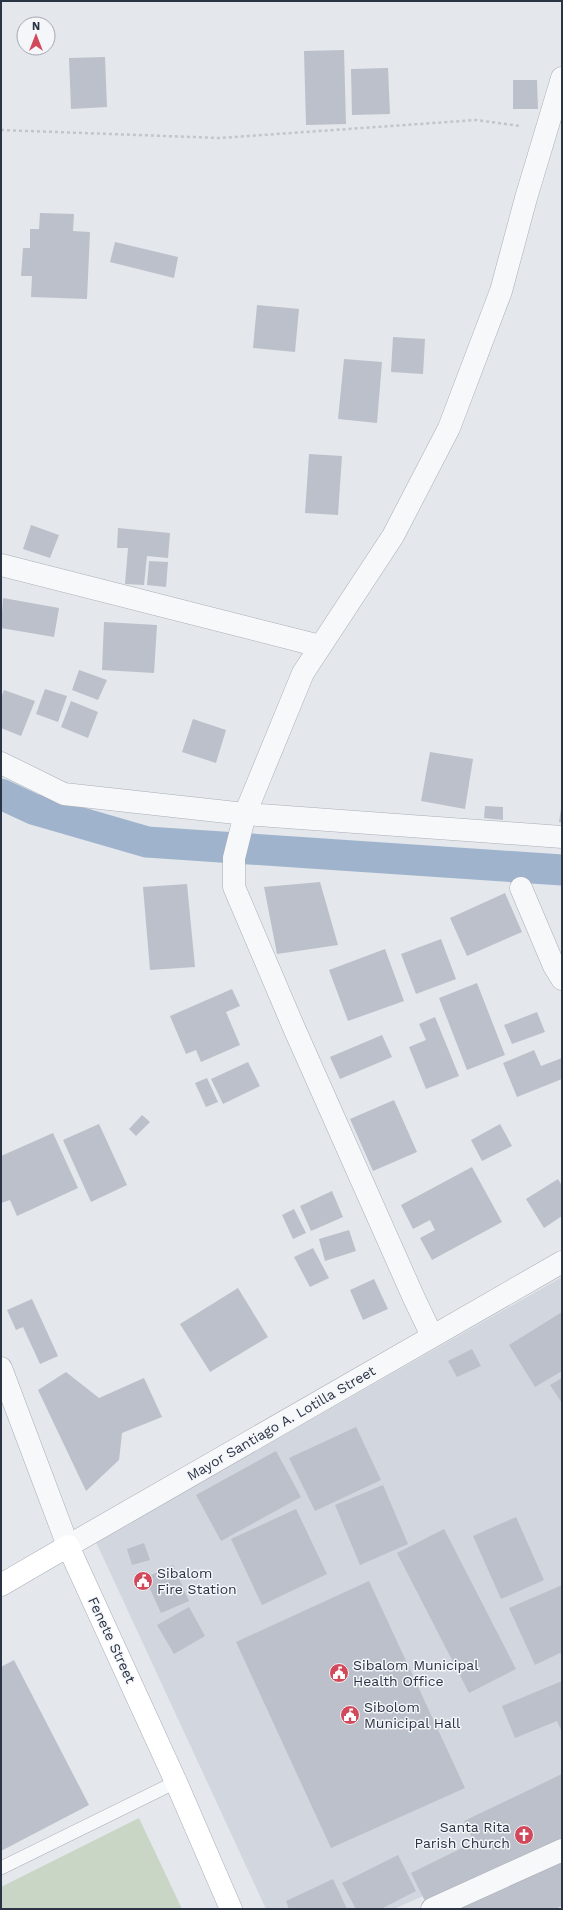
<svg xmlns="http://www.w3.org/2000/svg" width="563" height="1910" font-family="'Work Sans',sans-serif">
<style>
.built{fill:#d2d6de}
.green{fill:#c9d6c5}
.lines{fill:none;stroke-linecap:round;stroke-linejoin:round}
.canal{stroke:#9fb4cc;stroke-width:31}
.building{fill:#bbc0ca}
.service-casing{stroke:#a9aeb7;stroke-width:14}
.minor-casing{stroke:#a9aeb7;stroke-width:23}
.tertiary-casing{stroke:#a9aeb7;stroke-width:23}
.secondary-casing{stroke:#a9aeb7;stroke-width:23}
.path{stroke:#c2c5cb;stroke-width:2.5;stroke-dasharray:3 3;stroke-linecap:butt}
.service{stroke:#f7f8fa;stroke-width:13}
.minor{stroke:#f7f8fa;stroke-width:22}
.tertiary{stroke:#f7f8fa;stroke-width:22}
.secondary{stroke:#fff;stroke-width:22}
.labels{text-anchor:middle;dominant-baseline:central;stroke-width:3;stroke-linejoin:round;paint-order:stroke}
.street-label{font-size:14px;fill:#2b3445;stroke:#f4f6f9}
.poi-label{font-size:14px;fill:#2b3445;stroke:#f4f6f9;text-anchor:start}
</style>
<rect width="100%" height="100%" fill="#e4e7ec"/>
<path class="built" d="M 562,1277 L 562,1834 L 394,1909 L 266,1909 L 96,1542 Z"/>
<path class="green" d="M 139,1818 L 182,1909 L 1,1909 L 1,1887 Z"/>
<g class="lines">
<path class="canal" d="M 1,794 L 33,809 L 147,842 L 562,870"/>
</g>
<path class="building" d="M 344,50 L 346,124 L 306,125 L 304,51 Z
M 105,57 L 107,107 L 71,109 L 69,58 Z
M 388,68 L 390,114 L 352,115 L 351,69 Z
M 513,80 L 537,80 L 538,109 L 513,109 Z
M 40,213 L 74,214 L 73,231 L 90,232 L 87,299 L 31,297 L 32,276 L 21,276 L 23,248 L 30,248 L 30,229 L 39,229 Z
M 115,242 L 178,257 L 174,278 L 110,262 Z
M 257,305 L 299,309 L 295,352 L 253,348 Z
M 393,337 L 425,339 L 423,374 L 391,372 Z
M 344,359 L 382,362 L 377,423 L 338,419 Z
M 309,454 L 342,456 L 338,515 L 305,513 Z
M 31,525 L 59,535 L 50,558 L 23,549 Z
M 118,528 L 170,533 L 168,558 L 147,556 L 144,585 L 125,584 L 128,548 L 117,548 Z
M 149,561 L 168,562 L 166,587 L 147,585 Z
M 3,598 L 59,608 L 54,637 L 1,628 Z
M 104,622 L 157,625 L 154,673 L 102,670 Z
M 79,670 L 107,680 L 98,700 L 72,690 Z
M 45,689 L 67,696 L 58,722 L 36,714 Z
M 4,690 L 35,701 L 21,736 L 1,728 L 1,698 Z
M 71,701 L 98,712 L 88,738 L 61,727 Z
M 193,719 L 226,730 L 216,763 L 182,752 Z
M 430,752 L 473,759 L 465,809 L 421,801 Z
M 485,806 L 503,807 L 503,820 L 484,818 Z
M 561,809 L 562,809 L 562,823 L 559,822 Z
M 320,882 L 338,945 L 277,954 L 264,887 Z
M 187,884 L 195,967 L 150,970 L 143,887 Z
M 505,893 L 522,932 L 467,956 L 450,918 Z
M 441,939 L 456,979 L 416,994 L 401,954 Z
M 385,949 L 404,1001 L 348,1021 L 329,970 Z
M 477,983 L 505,1055 L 467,1070 L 439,998 Z
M 232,989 L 240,1006 L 226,1012 L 240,1045 L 201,1062 L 196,1050 L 186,1054 L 170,1016 Z
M 537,1012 L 545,1032 L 512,1044 L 504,1025 Z
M 435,1017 L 459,1076 L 426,1089 L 409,1047 L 426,1040 L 419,1024 Z
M 382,1035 L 392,1057 L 340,1079 L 330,1057 Z
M 534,1050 L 541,1066 L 562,1058 L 562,1079 L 517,1097 L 503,1063 Z
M 248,1062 L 260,1086 L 223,1104 L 211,1079 Z
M 207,1078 L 218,1102 L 206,1107 L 195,1083 Z
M 394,1100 L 417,1152 L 373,1171 L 350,1119 Z
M 142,1115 L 150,1122 L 136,1136 L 129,1129 Z
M 99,1124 L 127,1185 L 91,1202 L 63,1140 Z
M 500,1124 L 512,1146 L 482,1161 L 471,1140 Z
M 53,1133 L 78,1188 L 17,1216 L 10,1200 L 1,1203 L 1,1156 Z
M 472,1167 L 502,1222 L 432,1260 L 420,1238 L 435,1230 L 430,1220 L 413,1229 L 401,1205 Z
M 558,1179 L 562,1186 L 562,1216 L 544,1228 L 526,1199 Z
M 332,1191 L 343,1217 L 311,1231 L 300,1206 Z
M 294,1209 L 306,1233 L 293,1239 L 282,1215 Z
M 349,1230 L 356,1251 L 325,1261 L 319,1239 Z
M 313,1248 L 329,1278 L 310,1287 L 294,1257 Z
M 374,1279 L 388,1309 L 363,1320 L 350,1290 Z
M 238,1288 L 268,1337 L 210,1372 L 180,1324 Z
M 32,1299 L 58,1356 L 40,1364 L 23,1327 L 16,1330 L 7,1310 Z
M 562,1312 L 562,1371 L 535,1387 L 509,1345 Z
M 472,1349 L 481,1366 L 457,1377 L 448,1361 Z
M 66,1372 L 99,1398 L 144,1378 L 162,1417 L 122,1433 L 119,1460 L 86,1491 L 38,1390 Z
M 562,1378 L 562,1403 L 550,1385 Z
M 356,1427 L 381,1480 L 315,1511 L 289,1458 Z
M 276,1451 L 301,1497 L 221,1541 L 196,1495 Z
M 383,1485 L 408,1544 L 360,1565 L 335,1505 Z
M 296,1509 L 327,1574 L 262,1605 L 231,1539 Z
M 516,1517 L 544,1580 L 501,1599 L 473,1536 Z
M 444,1529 L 516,1669 L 469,1693 L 397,1553 Z
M 144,1543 L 150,1560 L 132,1565 L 127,1549 Z
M 173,1565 L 189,1601 L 161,1613 L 145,1578 Z
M 369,1581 L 465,1788 L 331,1848 L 236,1642 Z
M 562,1585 L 562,1652 L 535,1665 L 509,1608 Z
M 189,1607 L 205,1636 L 174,1654 L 157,1625 Z
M 14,1660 L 89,1805 L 1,1851 L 1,1667 Z
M 562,1681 L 562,1732 L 557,1721 L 515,1738 L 502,1706 Z
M 562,1774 L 562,1906 L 555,1909 L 429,1909 L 411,1873 L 474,1842 L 464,1821 Z
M 398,1855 L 416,1891 L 381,1909 L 356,1909 L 342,1883 Z
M 333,1879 L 347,1909 L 289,1909 L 286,1901 Z"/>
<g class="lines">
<g class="service-casing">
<path id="service" d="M 1,1868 L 176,1782"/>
</g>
<g class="minor-casing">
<path id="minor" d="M 1,565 L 320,646
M 1,763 L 64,794 L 245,814 L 562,837
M 521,888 L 554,966 L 562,979
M 432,1336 L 413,1296 L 294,1028 L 234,887 L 234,858 L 245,814 L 303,673 L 393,536 L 449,428 L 501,291 L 526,198 L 562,78
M 68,1546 L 562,1262
M 432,1909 L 562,1850"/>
</g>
<g class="tertiary-casing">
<path id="tertiary" d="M 1,1368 L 68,1546"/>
</g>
<g class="secondary-casing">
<path id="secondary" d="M 1,1585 L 68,1546 L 176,1782 L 231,1909"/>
</g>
<path class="path" d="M 1,130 L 220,138 L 476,120 L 520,126"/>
<use href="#service" class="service"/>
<use href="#minor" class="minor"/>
<use href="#tertiary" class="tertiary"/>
<use href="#secondary" class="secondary"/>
</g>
<defs>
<g id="civic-disc" transform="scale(1)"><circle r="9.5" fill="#d1495b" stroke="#f4f6f9"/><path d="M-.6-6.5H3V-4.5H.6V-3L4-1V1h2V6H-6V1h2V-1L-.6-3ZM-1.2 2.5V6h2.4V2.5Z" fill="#fff"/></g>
<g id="church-disc" transform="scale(1)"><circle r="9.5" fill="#d1495b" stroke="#f4f6f9"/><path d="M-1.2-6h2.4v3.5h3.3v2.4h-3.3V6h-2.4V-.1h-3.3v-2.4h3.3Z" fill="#fff"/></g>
</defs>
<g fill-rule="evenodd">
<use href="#civic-disc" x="143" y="1581"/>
<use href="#civic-disc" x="339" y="1673"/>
<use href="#civic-disc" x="350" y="1715"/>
<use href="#church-disc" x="524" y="1835"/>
</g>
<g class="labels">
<g class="street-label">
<text transform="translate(281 1423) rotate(-30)">Mayor Santiago A. Lotilla Street</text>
<text transform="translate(112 1640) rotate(65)">Fenete Street</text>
</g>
<g class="poi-label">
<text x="157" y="1573">Sibalom<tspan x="157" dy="16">Fire Station</tspan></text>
<text x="353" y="1665">Sibalom Municipal<tspan x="353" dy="16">Health Office</tspan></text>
<text x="364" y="1707">Sibolom<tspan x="364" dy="16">Municipal Hall</tspan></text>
<text x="510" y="1827" text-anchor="end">Santa Rita<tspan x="510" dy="16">Parish Church</tspan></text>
</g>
</g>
<rect width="563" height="1910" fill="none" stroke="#2b3445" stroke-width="4"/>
<g transform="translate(36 36)"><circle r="19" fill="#f4f6f9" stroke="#a4a8b1"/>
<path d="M0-3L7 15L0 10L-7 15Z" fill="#d1495b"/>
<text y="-6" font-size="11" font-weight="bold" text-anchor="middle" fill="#2b3445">N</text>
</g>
</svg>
